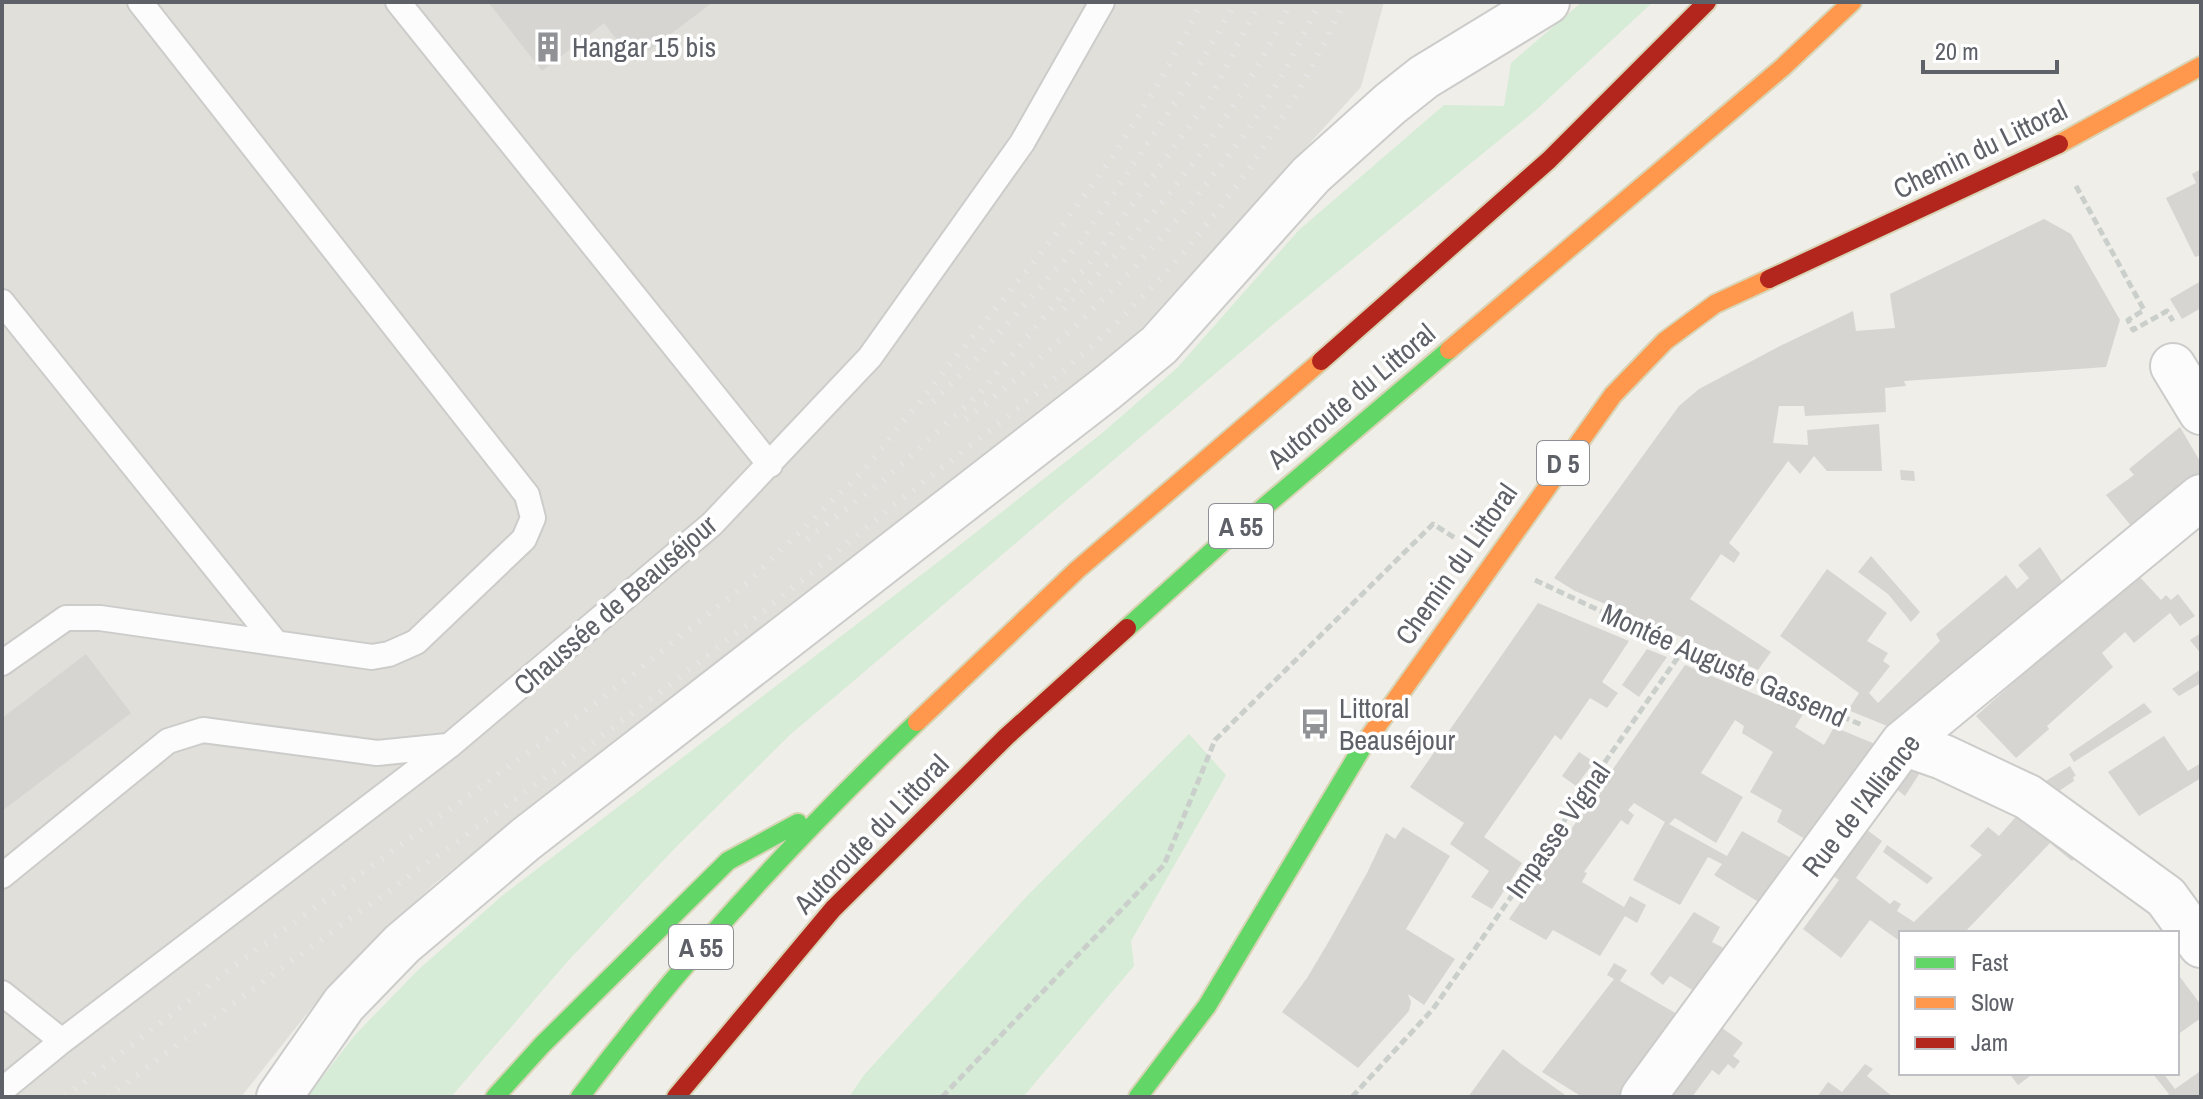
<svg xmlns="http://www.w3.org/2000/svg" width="2203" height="1099" font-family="'Archivo Narrow',sans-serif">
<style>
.industrial{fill:#e0dfda}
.green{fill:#d6ecd6}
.building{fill:#d6d5d2}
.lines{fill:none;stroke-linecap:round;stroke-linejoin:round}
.lane-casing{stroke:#cccccb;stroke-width:28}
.street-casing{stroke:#cccccb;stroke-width:48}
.fast-casing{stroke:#d8d4b5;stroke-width:22}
.slow-casing{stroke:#d8d4b5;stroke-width:22}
.jam-casing{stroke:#d8d4b5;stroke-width:22}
.path{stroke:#cacfcc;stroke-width:5;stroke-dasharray:8 4;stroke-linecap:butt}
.lane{stroke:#fdfcfc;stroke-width:24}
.street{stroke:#fdfcfc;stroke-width:44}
.fast{stroke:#63d668;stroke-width:18}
.slow{stroke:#ff974d;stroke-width:18}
.jam{stroke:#b3261e;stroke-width:18}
.rail{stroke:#e5e5e4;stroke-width:6;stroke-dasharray:2 10;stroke-linecap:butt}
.labels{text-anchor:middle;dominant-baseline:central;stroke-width:7;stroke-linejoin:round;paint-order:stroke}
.shield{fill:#fff;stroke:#8e9095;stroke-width:2}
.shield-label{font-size:26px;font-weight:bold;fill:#5e6168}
.poi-label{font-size:28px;fill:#5e6168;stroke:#fff;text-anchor:start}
.street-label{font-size:28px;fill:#5e6168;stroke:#fff}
</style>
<rect width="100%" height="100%" fill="#efeee9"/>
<path class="industrial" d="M 2,2 L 1384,2 L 1361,87 L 1117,355 L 650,713 L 433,885 L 329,986 L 241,1097 L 2,1097 Z"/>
<path class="green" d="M 1582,2 L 1653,2 L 1535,111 L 1276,322 L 791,734 L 677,846 L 567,962 L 451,1097 L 307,1097 L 355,1035 L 417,971 L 503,895 L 951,552 L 1101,434 L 1177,368 L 1299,230 L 1444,105 L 1504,106 L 1511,63 Z
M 1189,734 L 1226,775 L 1131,941 L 1134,966 L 1023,1097 L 849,1097 L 864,1075 L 1028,895 Z"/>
<path class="building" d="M 488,2 L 713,2 L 634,62 L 604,23 L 542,71 Z
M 2201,169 L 2201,255 L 2195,257 L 2166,198 L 2196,183 L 2192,174 Z
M 2044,219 L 2071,234 L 2120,320 L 2106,367 L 1904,381 L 1906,386 L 1885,388 L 1886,412 L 1805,416 L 1804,406 L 1779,406 L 1773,443 L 1808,445 L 1807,430 L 1879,424 L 1882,471 L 1827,471 L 1814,456 L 1800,474 L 1788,461 L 1729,543 L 1740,553 L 1734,563 L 1721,554 L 1690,599 L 1771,652 L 1758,670 L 1575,591 L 1554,578 L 1679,406 L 1699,389 L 1780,346 L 1853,311 L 1856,331 L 1895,328 L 1890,294 Z
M 2201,281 L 2201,308 L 2182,319 L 2170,299 Z
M 2180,427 L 2201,463 L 2201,479 L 2136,532 L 2106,495 L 2134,475 L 2129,469 Z
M 1900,470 L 1914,471 L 1915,481 L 1901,480 Z
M 2040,547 L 2066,587 L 1892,728 L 1848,710 L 1859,693 L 1780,636 L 1827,569 L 1887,613 L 1867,641 L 1888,653 L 1883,661 L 1890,666 L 1869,693 L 1878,703 L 1940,641 L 1936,634 L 2006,575 L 2017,589 L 2029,578 L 2018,565 Z
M 1871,556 L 1920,612 L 1911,622 L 1888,594 L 1858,572 Z
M 2136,573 L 2161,600 L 2166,595 L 2171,600 L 2178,594 L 2195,616 L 2180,626 L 2170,613 L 2134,643 L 2125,632 L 2102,653 L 2113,667 L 2047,726 L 2049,729 L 2016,758 L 1976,716 Z
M 1538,603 L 1629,641 L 1602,682 L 1618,693 L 1607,708 L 1590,698 L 1561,740 L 1555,735 L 1484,837 L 1522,863 L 1492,909 L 1471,897 L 1489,871 L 1450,844 L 1464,823 L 1410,787 Z
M 2201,633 L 2201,654 L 2190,640 Z
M 1647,649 L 1667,657 L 1639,697 L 1622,685 Z
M 86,654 L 131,713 L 2,811 L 2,718 Z
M 1685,665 L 1803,714 L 1795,727 L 1824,745 L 1834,727 L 1875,744 L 1813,844 L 1777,822 L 1782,810 L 1750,792 L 1773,752 L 1742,733 L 1744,726 L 1735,720 L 1701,773 L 1743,797 L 1716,843 L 1675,818 L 1669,824 L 1727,856 L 1742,831 L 1800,863 L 1767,907 L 1714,875 L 1722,864 L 1708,857 L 1680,905 L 1633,880 L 1665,822 L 1634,803 L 1628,810 L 1634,815 L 1628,825 L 1621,820 L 1584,872 L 1587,873 L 1582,882 L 1624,907 L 1630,896 L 1646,905 L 1637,923 L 1625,916 L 1600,956 L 1553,930 L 1546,940 L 1509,919 Z
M 2201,669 L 2201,683 L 2179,696 L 2172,689 Z
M 2144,703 L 2152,712 L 2074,762 L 2069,754 Z
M 2164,736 L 2188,771 L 2201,763 L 2201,778 L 2139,816 L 2108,772 Z
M 1579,752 L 1594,762 L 1576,786 L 1562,776 Z
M 1906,759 L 1927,762 L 1905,796 L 1889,783 Z
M 2070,766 L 2076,776 L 2073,777 L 2074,781 L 2050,797 L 2036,787 Z
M 2026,805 L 2085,848 L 2072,861 L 2050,843 L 1964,933 L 1901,933 L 1901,942 L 1870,920 L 1841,958 L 1803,929 L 1839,880 L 1824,870 L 1859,824 L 1882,841 L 1856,878 L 1890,904 L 1894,900 L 1901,904 L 1897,911 L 1914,922 L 1982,855 L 1970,846 L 1988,827 L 1999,836 Z
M 1403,827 L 1450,856 L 1406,929 L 1455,959 L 1424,1005 L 1408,994 L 1411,1002 L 1409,1011 L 1358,1068 L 1282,1012 L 1307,978 L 1329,941 L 1367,873 L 1386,833 L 1395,839 Z
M 1887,845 L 1897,852 L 1933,878 L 1927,884 L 1883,852 Z
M 1694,912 L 1720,927 L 1712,942 L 1733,953 L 1702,996 L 1670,976 L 1663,985 L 1650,974 Z
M 1614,963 L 1627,970 L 1620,981 L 1684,1018 L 1626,1097 L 1577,1097 L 1579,1095 L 1542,1072 L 1614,979 L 1607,975 Z
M 2177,973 L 2201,1005 L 2201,1018 L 2177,1035 Z
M 1714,1022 L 1743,1043 L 1733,1056 L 1740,1061 L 1734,1069 L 1728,1064 L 1719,1075 L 1712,1070 L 1692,1097 L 1659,1097 Z
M 1503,1049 L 1520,1063 L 1568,1097 L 1468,1097 Z
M 1865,1064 L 1873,1069 L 1867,1076 L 1893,1097 L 1817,1097 L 1828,1082 L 1842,1092 Z
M 2199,1072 L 2201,1097 L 2165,1097 L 2169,1094 L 2152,1073 L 2163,1073 L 2175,1089 Z
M 2009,1073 L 2034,1073 L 2018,1085 Z"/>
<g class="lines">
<g class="lane-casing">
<path id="lane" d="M 398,2 L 770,465
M 2,302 L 276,643
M 2,663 L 66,618 L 100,618 L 372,657 L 389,654 L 416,642 L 524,539 L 533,518 L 527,495 L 140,2
M 2,876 L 168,741 L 203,730 L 377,753 L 447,746
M 2,993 L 62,1041
M 2,1090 L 62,1041 L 449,746 L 712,524 L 870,357 L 1022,143 L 1102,2"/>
</g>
<g class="street-casing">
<path id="street" d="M 2173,366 L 2201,412
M 1903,743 L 1943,757 L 2028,797 L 2166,897 L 2201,945
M 279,1097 L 344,1004 L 402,944 L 526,839 L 1107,388 L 1159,345 L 1311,175 L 1390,104 L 1424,77 L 1547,2
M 1643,1097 L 1903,743 L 2201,497"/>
</g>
<g class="fast-casing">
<path id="fast" d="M 1127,628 L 1217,547 L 1449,350
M 495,1097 L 542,1045 L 728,861 L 798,823
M 580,1097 C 681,962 795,838 917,722
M 1138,1097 L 1207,1006 L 1365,743"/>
</g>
<g class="slow-casing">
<path id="slow" d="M 2059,144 L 2201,66
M 1449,350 L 1783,67 L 1852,2
M 917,722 L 1077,570 L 1321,361
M 1365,743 L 1613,395 L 1665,341 L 1715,304 L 1769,279"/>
</g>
<g class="jam-casing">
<path id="jam" d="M 1769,279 L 2059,144
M 1321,361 L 1549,160 L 1707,2
M 676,1097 L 833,909 L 1006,737 L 1127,628"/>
</g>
<path class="path" d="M 2076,186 L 2144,310 L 2128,320 L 2133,330 L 2167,311 L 2173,321
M 1535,580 L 1683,650 L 1862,725
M 942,1097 L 1164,865 L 1215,740 L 1433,524 L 1455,538
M 1352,1097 L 1433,1009 L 1683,650"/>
<use href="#lane" class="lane"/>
<use href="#street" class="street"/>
<use href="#fast" class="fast"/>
<use href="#slow" class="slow"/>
<use href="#jam" class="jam"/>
<path class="rail" d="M 1064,309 C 1155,218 1237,119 1291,2
M 933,402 L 975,360 L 1080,243 L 1191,79 L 1236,2
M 966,419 C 1072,338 1170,238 1248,129 C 1276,90 1298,45 1320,2
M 807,539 L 884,480 L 979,394 L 1092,260 L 1211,96 L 1260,2
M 65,1097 L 226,972 L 603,698 L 746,584 L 863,471 L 1051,241 L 1114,155 L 1166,71 L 1202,2
M 108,1097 C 275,970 447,851 615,726 C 705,659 792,589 878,518 C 941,467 1007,419 1068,367 C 1187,264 1279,145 1344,2"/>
</g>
<defs>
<g id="building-bare" transform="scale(2.4)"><path d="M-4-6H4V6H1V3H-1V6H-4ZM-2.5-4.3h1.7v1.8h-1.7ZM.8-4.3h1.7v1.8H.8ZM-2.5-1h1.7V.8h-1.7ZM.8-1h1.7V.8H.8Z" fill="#919295" stroke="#fff" stroke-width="2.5" paint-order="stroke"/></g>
<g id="bus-bare" transform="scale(2.4)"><path d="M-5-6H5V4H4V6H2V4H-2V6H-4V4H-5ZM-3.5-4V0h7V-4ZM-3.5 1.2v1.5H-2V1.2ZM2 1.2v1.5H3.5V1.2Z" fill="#919295" stroke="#fff" stroke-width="2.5" paint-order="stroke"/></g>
</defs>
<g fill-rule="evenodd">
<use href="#building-bare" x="548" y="47"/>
<use href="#bus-bare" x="1315" y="724"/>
</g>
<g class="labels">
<g class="shield">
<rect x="1537" y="441" width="52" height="44" rx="6"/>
<rect x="1209" y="504" width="64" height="44" rx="6"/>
<rect x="669" y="925" width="64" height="44" rx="6"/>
</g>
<g class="shield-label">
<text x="1563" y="463">D 5</text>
<text x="1241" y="526">A 55</text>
<text x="701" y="947">A 55</text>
</g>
<g class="poi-label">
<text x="572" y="47">Hangar 15 bis</text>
<text x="1339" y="708">Littoral<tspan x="1339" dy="32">Beauséjour</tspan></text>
</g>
<g class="street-label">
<text transform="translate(1980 149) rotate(-26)">Chemin du Littoral</text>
<text transform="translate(1351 396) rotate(-40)">Autoroute du Littoral</text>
<text transform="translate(1456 564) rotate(-55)">Chemin du Littoral</text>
<text transform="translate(615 605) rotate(-41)">Chaussée de Beauséjour</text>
<text transform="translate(1724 665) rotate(24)">Montée Auguste Gassend</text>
<text transform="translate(1861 805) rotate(-52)">Rue de l'Alliance</text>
<text transform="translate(1558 830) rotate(-55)">Impasse Vignal</text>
<text transform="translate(871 834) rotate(-46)">Autoroute du Littoral</text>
</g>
</g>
<rect width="2203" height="1099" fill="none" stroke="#5e6168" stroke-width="8"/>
<rect x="1899" y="931" width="280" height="144" fill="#ffffff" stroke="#bfc0c3" stroke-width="2"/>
<rect x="1915" y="957" width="40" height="12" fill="#63d668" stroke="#bfc0c3" stroke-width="2"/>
<text x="1971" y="971" font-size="24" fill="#5e6168">Fast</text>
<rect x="1915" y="997" width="40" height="12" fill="#ff974d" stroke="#bfc0c3" stroke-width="2"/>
<text x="1971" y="1011" font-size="24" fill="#5e6168">Slow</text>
<rect x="1915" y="1037" width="40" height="12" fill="#b3261e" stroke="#bfc0c3" stroke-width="2"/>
<text x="1971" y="1051" font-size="24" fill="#5e6168">Jam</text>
<path d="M1923 60v12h134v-12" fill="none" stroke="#5e6168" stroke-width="4"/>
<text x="1935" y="60" font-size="24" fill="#5e6168" stroke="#ffffff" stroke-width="6" paint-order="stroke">20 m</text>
</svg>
